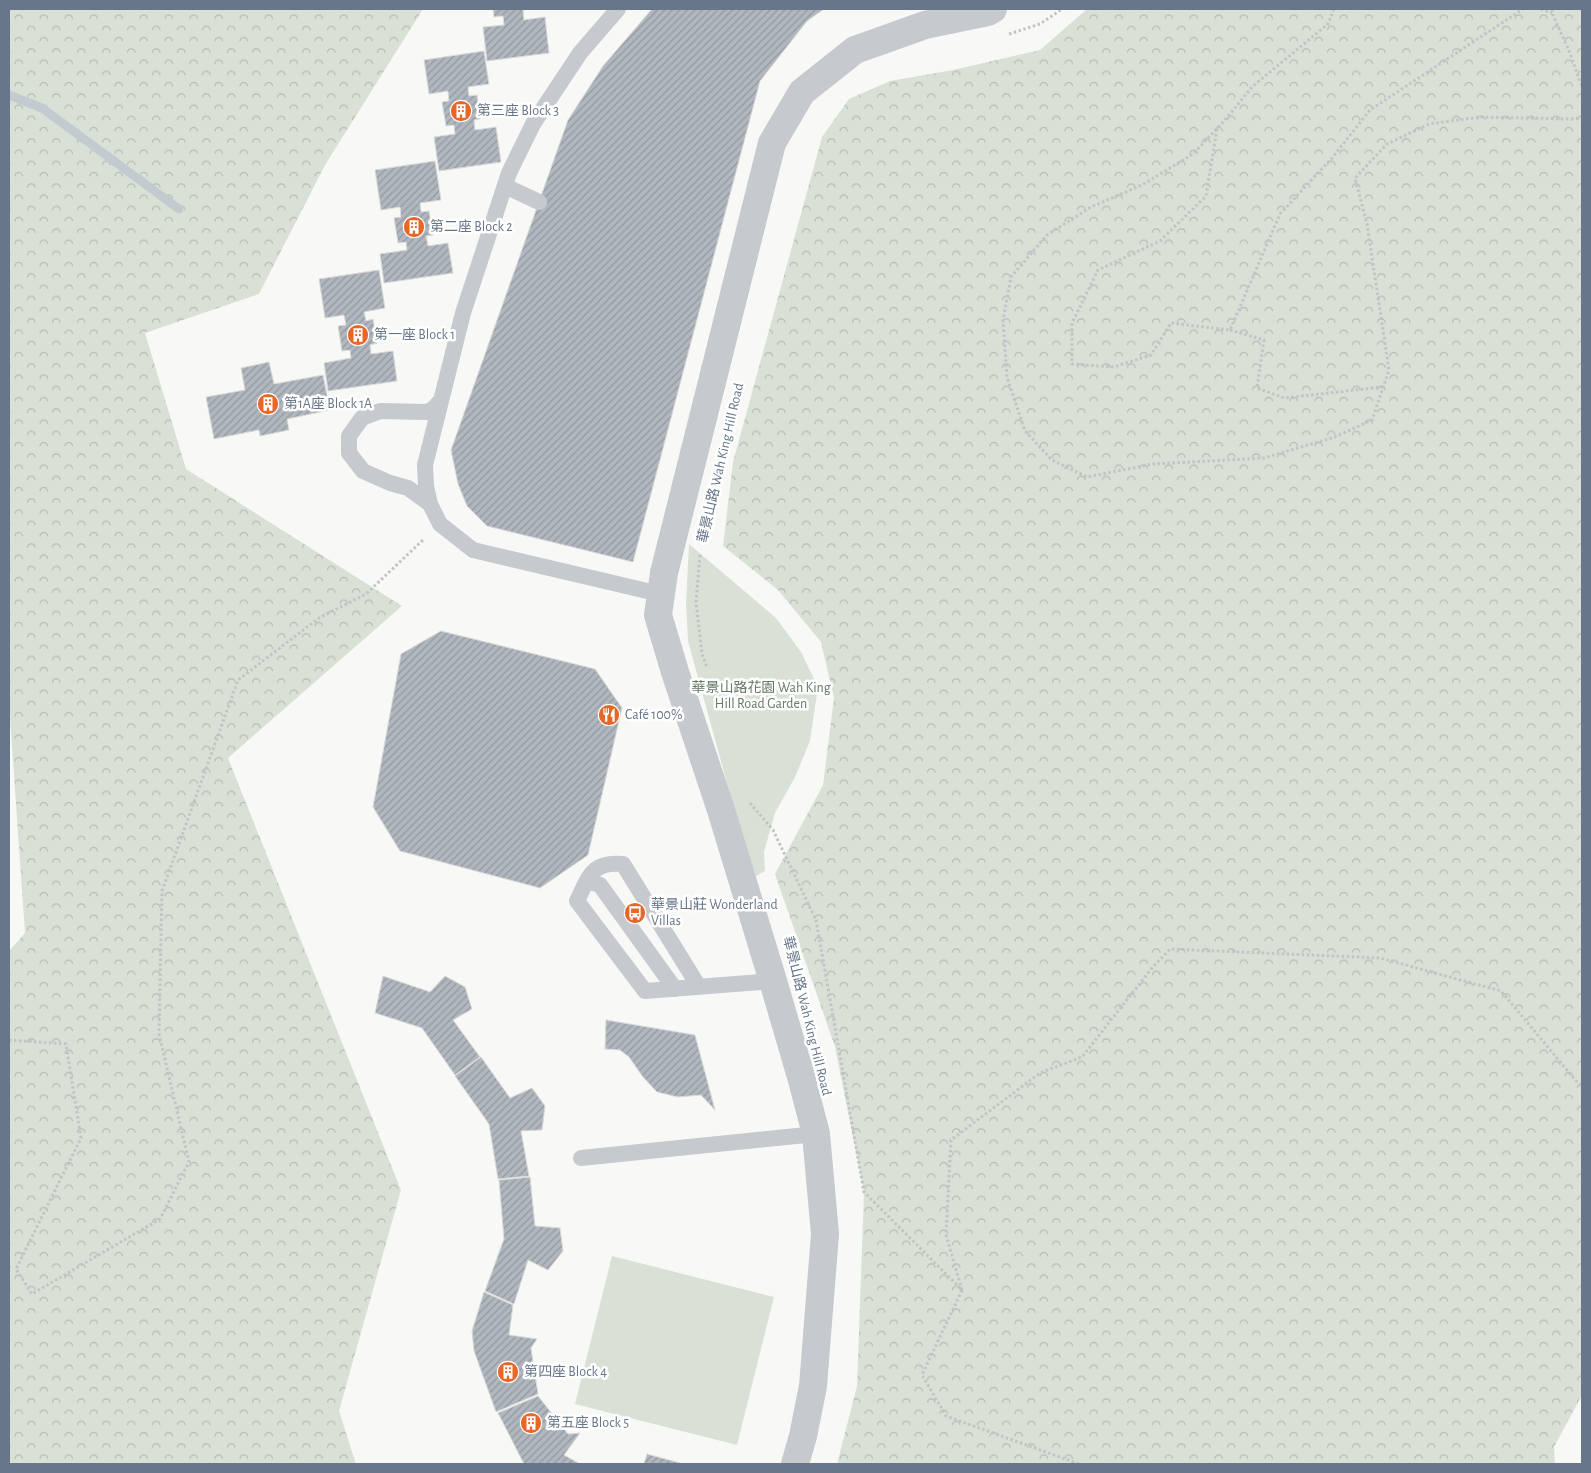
<svg xmlns="http://www.w3.org/2000/svg" width="1591" height="1473" font-family="'Alegreya Sans','Noto Sans TC',sans-serif">
<style>
.green{fill:#d9e1d7}
.forest{fill:url(#forest-crowns)}
.lines{fill:none;stroke-linecap:round;stroke-linejoin:round}
.stream{stroke:#c3cbd1;stroke-width:9}
.building{fill:url(#building-hatch);stroke:#dadad8}
.path{stroke:#c2c3c6;stroke-width:3;stroke-dasharray:2.5 2.5;stroke-linecap:butt}
.lane{stroke:#c6c9cd;stroke-width:16}
.street{stroke:#c6c9cd;stroke-width:28}
.labels{text-anchor:middle;dominant-baseline:central;stroke-width:5;stroke-linejoin:round;paint-order:stroke}
.poi-label{font-size:14px;fill:#677688;stroke:#fff;text-anchor:start}
.street-label{font-size:14px;fill:#677688;stroke:#fff}
.park-label{font-size:14px;fill:#647a62;stroke:#fff}
</style>
<defs>
<pattern id="forest-crowns" width="20" height="18" patternUnits="userSpaceOnUse" patternTransform="scale(1.25)"><rect width="20" height="18" fill="#d9e1d7"/><path d="M2 6a3 3 0 1 1 6 0M12 15a3 3 0 1 1 6 0" fill="none" stroke="#b4bbb4"/></pattern>
<pattern id="building-hatch" width="6" height="6" patternUnits="userSpaceOnUse" patternTransform="scale(1.25)"><rect width="6" height="6" fill="#b1b7be"/><path d="M-1 1l2-2M0 6l6-6M5 7l2-2" fill="none" stroke="#9499a0"/></pattern>
</defs>
<rect width="100%" height="100%" fill="#f8f9f6"/>
<path class="green" d="M 689,544 L 776,618 L 801,652 L 818,687 L 810,741 L 795,777 L 775,813 L 764,852 L 765,871 L 753,878 L 688,641 L 686,603 Z
M 612,1256 L 774,1297 L 737,1445 L 575,1404 Z"/>
<path class="forest" d="M 9,9 L 423,9 L 325,165 L 259,294 L 145,333 L 186,469 L 402,606 L 228,758 L 401,1190 L 339,1411 L 356,1464 L 9,1464 L 9,951 L 25,933 L 9,704 Z
M 1087,9 L 1582,9 L 1582,1395 L 1554,1447 L 1555,1464 L 837,1464 L 857,1386 L 864,1192 L 835,1047 L 775,874 L 823,785 L 834,698 L 821,642 L 778,590 L 723,546 L 733,462 L 822,137 L 849,99 L 890,81 L 953,70 L 1040,50 Z"/>
<g class="lines">
<path class="stream" d="M 9,95 L 42,108 L 179,209"/>
</g>
<path class="building" d="M 493,9 L 529,9 L 523,10 L 524,20 L 545,17 L 549,53 L 487,61 L 483,27 L 504,25 L 503,16 L 494,17 Z
M 652,9 L 824,9 L 807,21 L 760,81 L 633,562 L 487,526 L 467,506 L 458,484 L 451,450 L 568,120 L 603,66 Z
M 484,51 L 489,84 L 468,87 L 469,96 L 477,95 L 480,119 L 474,120 L 475,130 L 496,127 L 501,162 L 439,171 L 434,137 L 455,134 L 454,125 L 446,126 L 442,102 L 449,101 L 448,91 L 429,94 L 424,60 Z
M 435,161 L 441,200 L 420,203 L 421,212 L 429,211 L 433,235 L 426,236 L 428,246 L 448,243 L 453,273 L 384,283 L 380,254 L 407,250 L 406,242 L 398,243 L 394,218 L 401,217 L 400,207 L 381,210 L 375,170 Z
M 379,270 L 385,308 L 364,312 L 366,321 L 373,319 L 377,343 L 370,345 L 371,354 L 393,351 L 397,381 L 328,391 L 324,363 L 351,358 L 350,350 L 342,351 L 338,326 L 346,325 L 344,315 L 325,318 L 319,279 Z
M 269,362 L 274,384 L 323,375 L 330,410 L 287,419 L 289,430 L 260,436 L 259,430 L 214,439 L 206,397 L 245,390 L 241,368 Z
M 441,631 L 595,669 L 622,708 L 588,855 L 540,888 L 400,851 L 373,807 L 401,654 Z
M 383,976 L 430,992 L 445,976 L 465,987 L 472,1009 L 453,1020 L 480,1057 L 455,1075 L 422,1028 L 375,1013 Z
M 606,1020 L 695,1035 L 715,1110 L 701,1095 L 678,1097 L 657,1092 L 643,1077 L 629,1057 L 620,1050 L 605,1049 Z
M 481,1057 L 510,1098 L 532,1088 L 545,1106 L 542,1130 L 521,1131 L 529,1176 L 498,1179 L 489,1124 L 455,1076 Z
M 530,1177 L 535,1226 L 560,1228 L 563,1251 L 548,1270 L 528,1260 L 514,1304 L 485,1291 L 504,1239 L 499,1180 Z
M 484,1292 L 513,1305 L 509,1335 L 537,1339 L 531,1348 L 538,1394 L 496,1412 L 474,1351 L 472,1331 Z
M 538,1396 L 568,1434 L 580,1433 L 564,1455 L 580,1464 L 524,1464 L 498,1413 Z
M 647,1454 L 680,1463 L 679,1464 L 644,1464 Z"/>
<g class="lines">
<path class="path" d="M 1334,9 L 1328,24 L 1253,86 L 1224,121 L 1193,154 L 1142,185 L 1091,207 L 1047,235 L 1011,277 L 1003,320 L 1007,377 L 1025,431 L 1052,460 L 1087,477 L 1153,464 L 1264,458 L 1335,437 L 1372,420 L 1389,370 L 1367,224 L 1355,178 L 1387,144 L 1429,124 L 1480,117 L 1573,119 L 1582,118
M 1541,9 L 1552,13
M 1552,9 L 1552,13 L 1570,53 L 1582,87
M 1009,34 L 1040,24 L 1062,9
M 1217,129 L 1206,196 L 1160,241 L 1098,270 L 1072,323 L 1072,364 L 1114,367 L 1151,355 L 1171,323 L 1230,330 L 1280,214 L 1332,158 L 1370,110 L 1523,9
M 1230,330 L 1264,340 L 1257,388 L 1284,398 L 1383,387
M 700,555 L 696,602 L 702,654 L 707,667
M 750,803 L 773,830 L 816,920 L 864,1192 L 962,1290 L 922,1375 L 946,1416 L 1079,1464
M 9,1040 L 66,1044 L 81,1138 L 16,1269 L 32,1294 L 160,1219 L 189,1162 L 159,1034 L 162,891 L 238,680 L 319,618 L 366,594 L 423,540
M 962,1290 L 946,1235 L 951,1140 L 1040,1073 L 1082,1057 L 1152,968 L 1170,949 L 1380,958 L 1501,991 L 1582,1088"/>
<path class="lane" d="M 618,9 L 580,53 L 533,124 L 509,173 L 463,313 L 425,465 L 426,486 L 430,504 L 440,524 L 473,550 L 660,594
M 505,186 L 539,202
M 430,504 L 408,488 L 390,483 L 363,471 L 349,453 L 349,436 L 362,418 L 380,411 L 427,412 L 433,409 L 441,400
M 587,881 L 600,885 L 675,989
M 699,987 L 623,864 C 591,861 589,877 577,901 L 645,991 L 773,981
M 581,1158 L 816,1134"/>
<path class="street" d="M 795,1464 L 803,1436 L 813,1386 L 825,1234 L 816,1134 L 802,1080 L 773,981 L 721,810 L 675,672 L 658,615 L 664,573 L 772,143 L 802,92 L 855,50 L 925,25 L 988,12 L 993,9"/>
</g>
<defs>
<g id="building-disc" transform="scale(1.125)"><circle r="9.5" fill="#e96726" stroke="#fff"/><path d="M-4-6H4V6H1V3H-1V6H-4ZM-2.5-4.3h1.7v1.8h-1.7ZM.8-4.3h1.7v1.8H.8ZM-2.5-1h1.7V.8h-1.7ZM.8-1h1.7V.8H.8Z" fill="#fff"/></g>
<g id="restaurant-disc" transform="scale(1.125)"><circle r="9.5" fill="#e96726" stroke="#fff"/><path d="M-5-6h1v4h1v-4h1v4h1v-4h1v5L-1.5 .5V6h-2V.5L-5-1ZM5-6V6H3V1.5H1.5Q1.5-4 5-6Z" fill="#fff"/></g>
<g id="bus-disc" transform="scale(1.125)"><circle r="9.5" fill="#e96726" stroke="#fff"/><path d="M-5-6H5V4H4V6H2V4H-2V6H-4V4H-5ZM-3.5-4V0h7V-4ZM-3.5 1.2v1.5H-2V1.2ZM2 1.2v1.5H3.5V1.2Z" fill="#fff"/></g>
</defs>
<g fill-rule="evenodd">
<use href="#building-disc" x="461" y="111"/>
<use href="#building-disc" x="414" y="227"/>
<use href="#building-disc" x="358" y="335"/>
<use href="#building-disc" x="268" y="404"/>
<use href="#restaurant-disc" x="609" y="715"/>
<use href="#bus-disc" x="635" y="913"/>
<use href="#building-disc" x="508" y="1372"/>
<use href="#building-disc" x="531" y="1423"/>
</g>
<g class="labels">
<g class="poi-label">
<text x="477" y="111">第三座 Block 3</text>
<text x="430" y="227">第二座 Block 2</text>
<text x="374" y="335">第一座 Block 1</text>
<text x="284" y="404">第1A座 Block 1A</text>
<text x="625" y="715">Café 100%</text>
<text x="651" y="905">華景山莊 Wonderland<tspan x="651" dy="16">Villas</tspan></text>
<text x="524" y="1372">第四座 Block 4</text>
<text x="547" y="1423">第五座 Block 5</text>
</g>
<g class="street-label">
<text transform="translate(721 463) rotate(-77)">華景山路 Wah King Hill Road</text>
<text transform="translate(807 1016) rotate(76)">華景山路 Wah King Hill Road</text>
</g>
<g class="park-label">
<text x="761" y="688">華景山路花園 Wah King<tspan x="761" dy="16">Hill Road Garden</tspan></text>
</g>
</g>
<rect width="1591" height="1473" fill="none" stroke="#677688" stroke-width="20"/>
</svg>
